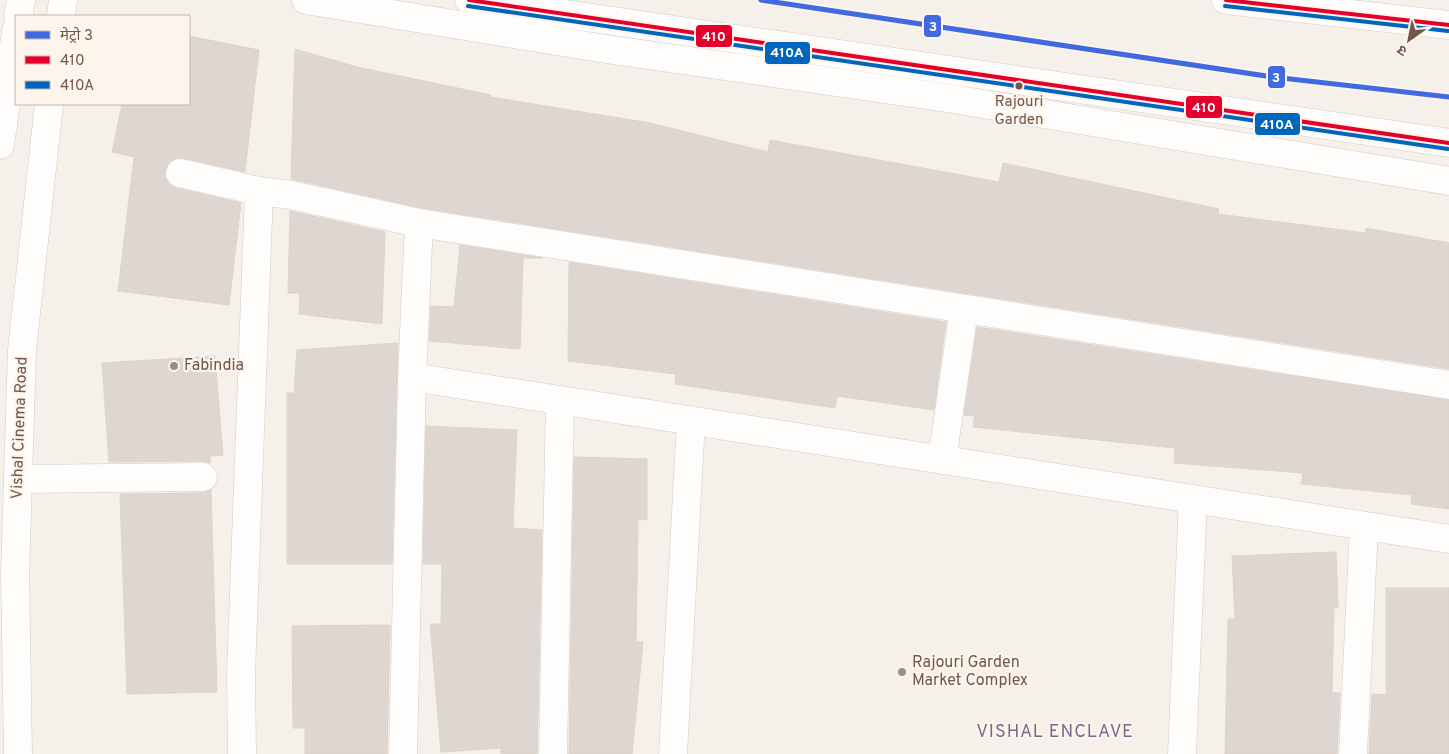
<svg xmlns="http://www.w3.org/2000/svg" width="1449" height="754" font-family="Overpass,'Noto Sans Devanagari',sans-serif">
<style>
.building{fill:#ded6d0;stroke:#ded3cd}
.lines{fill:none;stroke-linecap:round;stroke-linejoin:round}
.minor-casing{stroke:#d2ccc6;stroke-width:29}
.tertiary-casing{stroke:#d2ccc6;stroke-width:29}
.secondary-casing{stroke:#d4cdc6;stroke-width:29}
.minor{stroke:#fefdfc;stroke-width:28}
.tertiary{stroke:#fefdfc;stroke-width:28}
.secondary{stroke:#fefdfc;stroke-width:28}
.bus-1-casing{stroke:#fdf5eb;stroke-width:8}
.bus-2-casing{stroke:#fdf5eb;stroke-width:8}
.bus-1{stroke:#e4002b;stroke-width:4}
.bus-2{stroke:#0065bd;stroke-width:4}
.metro-1-casing{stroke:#fdf5eb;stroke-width:9}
.metro-1{stroke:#4169e1;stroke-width:5}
.bus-dot{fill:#71584d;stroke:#fdf5eb;stroke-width:2}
.poi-dot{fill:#9f8d84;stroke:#fdf5eb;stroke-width:2}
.labels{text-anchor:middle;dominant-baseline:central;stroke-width:4.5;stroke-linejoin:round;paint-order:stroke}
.bus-label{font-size:15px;fill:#71584d;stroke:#fdf5eb}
.poi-label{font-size:16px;fill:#71584d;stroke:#fdf5eb;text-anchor:start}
.street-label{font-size:16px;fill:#71584d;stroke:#fdf5eb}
.neighbourhood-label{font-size:18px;letter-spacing:1px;fill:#7d658c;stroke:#fdf5eb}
.line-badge{stroke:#fdf5eb;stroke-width:2}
.badge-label{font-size:14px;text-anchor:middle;font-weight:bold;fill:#fff}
</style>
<rect width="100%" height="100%" fill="#f5f0ea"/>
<path class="building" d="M 189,36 L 259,50 L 245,172 L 183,158 L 176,158 L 169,162 L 165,170 L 165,177 L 169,184 L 176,188 L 241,203 L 229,305 L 118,291 L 134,157 L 112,152 L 122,104 L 189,104 Z
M 295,49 L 357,67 L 491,95 L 491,97 L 650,123 L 768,152 L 770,140 L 999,182 L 1003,163 L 1219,209 L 1218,214 L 1365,233 L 1366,228 L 1449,243 L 1449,369 L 422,208 L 291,179 Z
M 290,211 L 385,232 L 382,324 L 299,314 L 300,293 L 288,293 Z
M 460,245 L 543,258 L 523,258 L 520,349 L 429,341 L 431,306 L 454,307 Z
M 569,262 L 946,322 L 934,410 L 837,396 L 835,408 L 675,384 L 676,374 L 568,361 Z
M 977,327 L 1449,400 L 1449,509 L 1411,504 L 1412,495 L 1301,484 L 1303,473 L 1174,463 L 1175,448 L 973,427 L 975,416 L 964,415 Z
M 398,343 L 392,564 L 287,564 L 287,393 L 294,393 L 297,350 Z
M 215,356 L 223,455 L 210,456 L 210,463 L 203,461 L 109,462 L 102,363 Z
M 426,426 L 517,430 L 513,528 L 542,530 L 537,754 L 501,754 L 501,748 L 441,752 L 430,624 L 441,624 L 442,564 L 423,564 Z
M 574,457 L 647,459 L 647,520 L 638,519 L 636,642 L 643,642 L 632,754 L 569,754 Z
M 211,490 L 217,692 L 127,694 L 120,494 L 203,493 Z
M 1336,552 L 1338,608 L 1334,608 L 1332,693 L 1340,693 L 1337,754 L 1225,754 L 1228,619 L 1235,619 L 1232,556 Z
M 1386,588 L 1449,588 L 1449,754 L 1369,754 L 1372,694 L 1386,695 Z
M 390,625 L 387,754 L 305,754 L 305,728 L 293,728 L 292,626 Z"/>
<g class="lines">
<g class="minor-casing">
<path id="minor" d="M 306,0 L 606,49 L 947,98 L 1449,181
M 180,173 L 259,191
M 412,377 L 1449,539
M 942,460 L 964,310
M 18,479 L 203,477
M 242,754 L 241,674 L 259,191 L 291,195 L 419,223 L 1449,385
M 403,754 L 412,377 L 419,223
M 553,754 L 560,400
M 673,754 L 691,420
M 1182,754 L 1193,499
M 1353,754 L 1364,526"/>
</g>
<g class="tertiary-casing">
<path id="tertiary" d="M 18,16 L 21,0
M 61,16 L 63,0
M 0,145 L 16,31
M 18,754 L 15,574 L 22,350 L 49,104"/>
</g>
<g class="secondary-casing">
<path id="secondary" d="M 469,0 L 1449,143
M 1226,0 L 1449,25"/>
</g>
<use href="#minor" class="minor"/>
<use href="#tertiary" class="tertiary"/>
<use href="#secondary" class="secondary"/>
<g class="bus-1-casing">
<path id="bus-1" d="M 469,0 L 1449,143
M 1226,0 L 1449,25"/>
</g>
<g class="bus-2-casing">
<path id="bus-2" d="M 468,6 L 1448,149
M 1225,6 L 1448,31"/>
</g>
<use href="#bus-1" class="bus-1"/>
<use href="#bus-2" class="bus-2"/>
<g class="metro-1-casing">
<path id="metro-1" d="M 761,0 L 1273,77 L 1449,97"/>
</g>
<use href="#metro-1" class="metro-1"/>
</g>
<circle class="bus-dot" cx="1019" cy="86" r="4.5"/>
<g class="poi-dot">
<circle cx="174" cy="366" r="5"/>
<circle cx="902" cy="672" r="5"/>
</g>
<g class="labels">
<g class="bus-label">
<text x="1019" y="102">Rajouri<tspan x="1019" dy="18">Garden</tspan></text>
</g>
<g class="poi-label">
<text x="184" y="366">Fabindia</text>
<text x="912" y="663">Rajouri Garden<tspan x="912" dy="18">Market Complex</tspan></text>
</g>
<g class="street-label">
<text transform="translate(20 428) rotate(-88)">Vishal Cinema Road</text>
</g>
<g class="neighbourhood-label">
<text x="1055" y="732">VISHAL ENCLAVE</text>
</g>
</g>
<g class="line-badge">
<rect x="923" y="14" width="19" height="24" rx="5" fill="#4169e1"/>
<rect x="695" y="24" width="38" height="24" rx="5" fill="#e4002b"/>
<rect x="764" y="41" width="47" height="24" rx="5" fill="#0065bd"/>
<rect x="1267" y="65" width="19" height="24" rx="5" fill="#4169e1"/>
<rect x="1185" y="95" width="38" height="24" rx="5" fill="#e4002b"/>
<rect x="1254" y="112" width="47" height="24" rx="5" fill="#0065bd"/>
</g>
<g class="badge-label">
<text x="933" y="31">3</text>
<text x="714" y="41">410</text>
<text x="787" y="57">410A</text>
<text x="1276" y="82">3</text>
<text x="1204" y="112">410</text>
<text x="1277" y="129">410A</text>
</g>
<rect x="15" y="15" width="175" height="90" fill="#fdf5eb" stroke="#c5b6ac"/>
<rect x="25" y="31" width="25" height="8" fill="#4169e1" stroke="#c5b6ac"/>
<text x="60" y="40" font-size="15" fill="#71584d">मेट्रो 3</text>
<rect x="25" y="56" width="25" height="8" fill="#e4002b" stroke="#c5b6ac"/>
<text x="60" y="65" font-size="15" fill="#71584d">410</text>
<rect x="25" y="81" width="25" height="8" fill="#0065bd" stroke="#c5b6ac"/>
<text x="60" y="90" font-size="15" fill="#71584d">410A</text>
<g transform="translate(1409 40) rotate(213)" stroke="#fdf5eb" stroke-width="4" paint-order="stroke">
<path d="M0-4L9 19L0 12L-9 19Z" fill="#71584d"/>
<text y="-8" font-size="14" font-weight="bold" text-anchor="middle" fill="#71584d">उ</text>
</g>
</svg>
